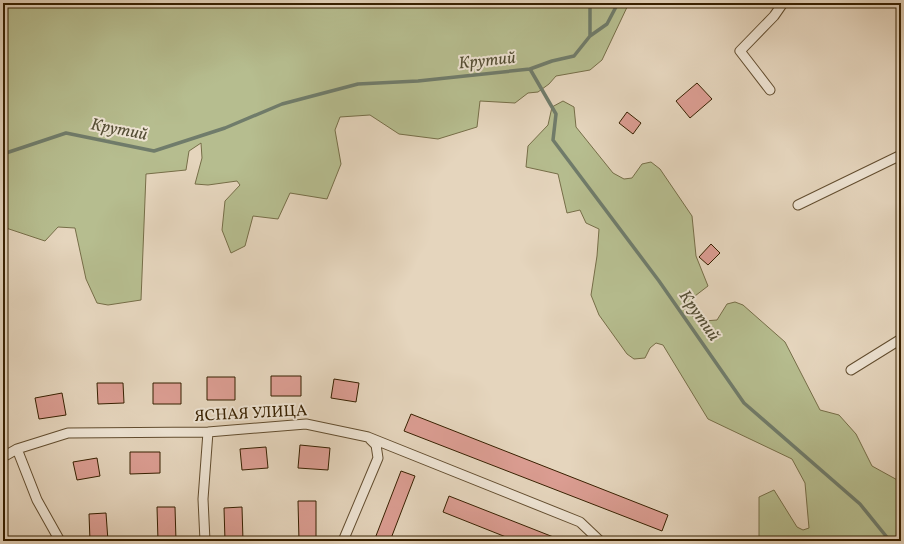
<svg xmlns="http://www.w3.org/2000/svg" width="904" height="544" font-family="Vollkorn,serif">
<style>
.green{fill:#b6bd8f;stroke:#766e48}
.lines{fill:none;stroke-linecap:round;stroke-linejoin:round}
.stream{stroke:#707c6b;stroke-width:3.5}
.building{fill:#db9d92;stroke:#372000}
.minor-casing{stroke:#624d2f;stroke-width:11}
.minor{stroke:#eee4d4;stroke-width:9}
.labels{text-anchor:middle;dominant-baseline:central;stroke-width:4;stroke-linejoin:round;paint-order:stroke}
.street-label{font-size:16px;fill:#372000;stroke:#eee4d4}
.water-label{font-size:17px;font-style:italic;fill:#544e35;stroke:#eee4d4}
</style>
<rect width="100%" height="100%" fill="#e5d5bd"/>
<filter id="stains"><feTurbulence type="fractalNoise" baseFrequency=".005" numOctaves="4"/><feColorMatrix values="0 0 0 0 .2 0 0 0 0 .09 0 0 0 0 .02 0 0 0 .5 -.17"/></filter>
<radialGradient id="worn" r=".72"><stop offset=".6" stop-color="#630" stop-opacity="0"/><stop offset="1" stop-color="#630" stop-opacity=".3"/></radialGradient>
<path class="green" d="M 3,3 L 629,3 L 602,60 L 590,70 L 556,76 L 549,84 L 538,92 L 528,93 L 515,103 L 480,101 L 477,127 L 438,139 L 399,134 L 370,115 L 340,117 L 335,130 L 341,164 L 327,199 L 290,193 L 278,219 L 253,216 L 245,246 L 231,253 L 222,230 L 225,201 L 240,185 L 237,181 L 208,185 L 195,184 L 202,158 L 201,143 L 189,151 L 186,170 L 146,174 L 141,300 L 108,305 L 97,303 L 86,279 L 75,228 L 58,227 L 45,241 L 3,227 Z
M 563,101 L 574,107 L 576,127 L 613,173 L 624,179 L 632,178 L 642,164 L 651,162 L 660,169 L 692,216 L 696,256 L 708,286 L 691,299 L 690,307 L 693,317 L 704,321 L 717,320 L 727,304 L 735,302 L 743,305 L 785,342 L 820,410 L 839,415 L 856,434 L 872,466 L 901,482 L 901,541 L 759,541 L 759,497 L 774,490 L 797,527 L 803,530 L 809,528 L 805,483 L 792,459 L 708,419 L 663,345 L 656,343 L 650,348 L 645,358 L 634,359 L 627,354 L 599,315 L 591,295 L 597,256 L 599,229 L 586,223 L 580,210 L 567,213 L 558,174 L 526,167 L 528,146 L 548,125 L 552,107 Z"/>
<g class="lines">
<path class="stream" d="M 590,3 L 590,36
M 530,69 L 552,61 L 574,56 L 590,36 L 607,24 L 618,3
M 3,154 L 66,133 L 154,151 L 225,128 L 282,104 L 358,84 L 418,81 L 530,69 L 556,114 L 553,140 L 659,281 L 744,403 L 860,504 L 890,541"/>
</g>
<path class="building" d="M 697,83 L 712,99 L 690,118 L 676,101 Z
M 627,112 L 641,123 L 633,134 L 619,123 Z
M 711,244 L 720,253 L 708,265 L 699,257 Z
M 271,376 L 301,376 L 301,396 L 271,396 Z
M 207,377 L 235,377 L 235,400 L 207,400 Z
M 334,379 L 359,383 L 356,402 L 331,398 Z
M 97,383 L 123,383 L 124,403 L 98,404 Z
M 153,383 L 181,383 L 181,404 L 153,404 Z
M 62,393 L 66,415 L 39,419 L 35,398 Z
M 411,414 L 668,515 L 662,531 L 404,431 Z
M 300,445 L 330,448 L 328,470 L 298,468 Z
M 266,447 L 268,468 L 242,470 L 240,449 Z
M 130,452 L 160,452 L 160,473 L 130,474 Z
M 97,458 L 100,476 L 77,480 L 73,462 Z
M 401,471 L 415,476 L 390,541 L 374,541 Z
M 449,496 L 561,540 L 561,541 L 516,541 L 443,512 Z
M 298,501 L 316,501 L 316,541 L 299,541 Z
M 157,507 L 175,507 L 176,541 L 158,541 Z
M 242,507 L 243,541 L 225,541 L 224,508 Z
M 106,513 L 108,541 L 90,541 L 89,514 Z"/>
<g class="lines">
<g class="minor-casing">
<path id="minor" d="M 770,90 L 740,51 L 774,16 L 783,3
M 798,205 L 901,155
M 851,370 L 901,339
M 17,449 L 37,500 L 60,541
M 3,457 L 17,449 L 68,433 L 208,432 L 306,424 L 368,437 L 580,522 L 600,541
M 205,541 L 203,499 L 208,432
M 343,541 L 378,458 L 376,445 L 370,439"/>
</g>
<use href="#minor" class="minor"/>
</g>
<g class="labels">
<g class="street-label">
<text transform="translate(251 414) rotate(-3)">ЯСНАЯ УЛИЦА</text>
</g>
<g class="water-label">
<text transform="translate(487 61) rotate(-6)">Крутий</text>
<text transform="translate(119 130) rotate(11)">Крутий</text>
<text transform="translate(699 316) rotate(55)">Крутий</text>
</g>
</g>
<rect width="904" height="544" fill="none" stroke="#e5d5bd" stroke-width="16"/>
<rect x="4" y="4" width="896" height="536" fill="none" stroke="#372000" stroke-width="2"/>
<rect x="8" y="8" width="888" height="528" fill="none" stroke="#372000"/>
<rect width="100%" height="100%" filter="url(#stains)"/>
<rect width="100%" height="100%" fill="url(#worn)"/>
</svg>
